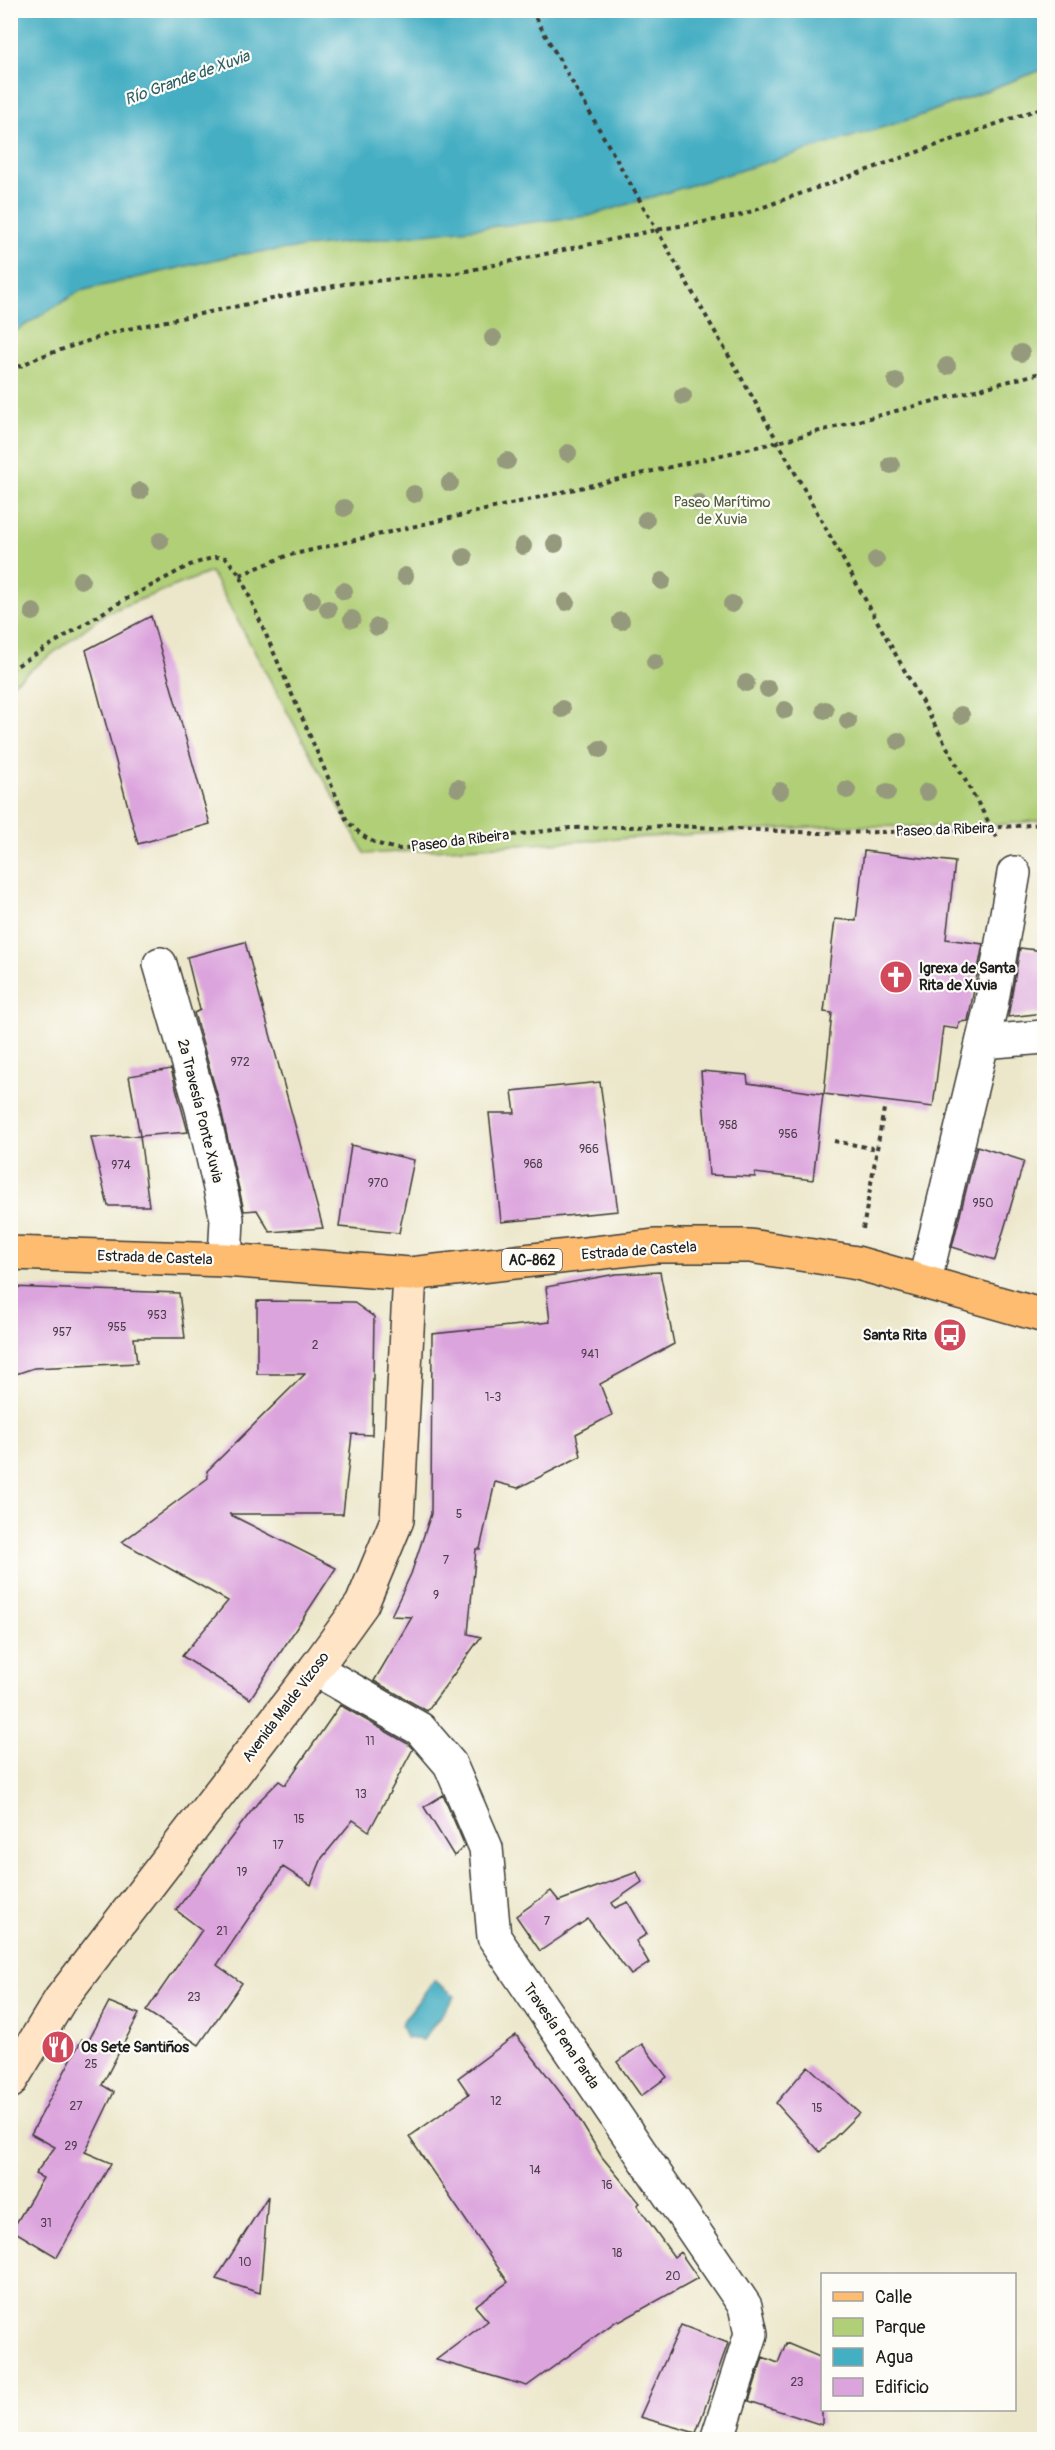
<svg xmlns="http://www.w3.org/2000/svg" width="1055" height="2450" font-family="Pangolin,sans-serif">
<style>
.green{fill:#b0cf77;stroke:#66764a;stroke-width:1.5}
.water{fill:#44aec3;stroke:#306570;stroke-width:1.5}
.building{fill:#dca4dd}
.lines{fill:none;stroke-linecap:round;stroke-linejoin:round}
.street-casing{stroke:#3b3a36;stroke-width:36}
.secondary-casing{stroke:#3b3a36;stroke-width:36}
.primary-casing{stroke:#3b3a36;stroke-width:36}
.path{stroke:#3b3a36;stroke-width:4;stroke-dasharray:4.5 4.5;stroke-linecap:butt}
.street{stroke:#fff;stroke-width:33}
.secondary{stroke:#ffe4c6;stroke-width:33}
.primary{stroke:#febc70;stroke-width:33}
.tree{fill:#969a7c}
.labels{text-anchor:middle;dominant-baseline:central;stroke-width:4.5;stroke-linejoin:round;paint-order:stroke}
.number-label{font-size:12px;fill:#4c3e4c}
.shield{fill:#fdfcf7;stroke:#605f5e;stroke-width:1.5}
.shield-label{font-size:14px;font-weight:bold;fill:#1c1c1c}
.park-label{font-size:15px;fill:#505b3c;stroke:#fdfcf7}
.street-label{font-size:15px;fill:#1c1c1c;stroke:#fdfcf7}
.poi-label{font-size:15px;font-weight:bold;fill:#1c1c1c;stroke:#fdfcf7;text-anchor:start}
.water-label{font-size:16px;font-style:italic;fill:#2e5e67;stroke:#fdfcf7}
</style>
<rect width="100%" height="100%" fill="#fdfcf7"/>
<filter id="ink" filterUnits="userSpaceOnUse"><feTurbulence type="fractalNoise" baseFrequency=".0167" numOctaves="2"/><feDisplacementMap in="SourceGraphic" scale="12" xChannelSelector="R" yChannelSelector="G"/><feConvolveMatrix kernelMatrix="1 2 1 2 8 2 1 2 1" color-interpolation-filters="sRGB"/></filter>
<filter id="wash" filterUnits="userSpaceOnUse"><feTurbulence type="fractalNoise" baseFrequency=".008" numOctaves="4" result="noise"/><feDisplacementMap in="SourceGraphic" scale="24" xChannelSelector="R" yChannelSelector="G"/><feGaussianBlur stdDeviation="1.35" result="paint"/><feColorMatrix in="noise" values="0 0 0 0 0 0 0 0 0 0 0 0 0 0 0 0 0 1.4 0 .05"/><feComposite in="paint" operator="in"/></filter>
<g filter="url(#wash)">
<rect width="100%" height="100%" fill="#ece7ca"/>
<path class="green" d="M 1044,69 L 1044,820 L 973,827 L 829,826 L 365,854 L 211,572 L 106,613 L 11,685 L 11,334 L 80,291 L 234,255 L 914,118 Z"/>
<path class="water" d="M 11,10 L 1044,11 L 1044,69 L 914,118 L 589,216 L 234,255 L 80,291 L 11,334 Z
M 434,1980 L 455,1996 L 423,2040 L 406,2038 L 401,2024 Z"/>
<g id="blocks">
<path class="building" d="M 151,616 L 210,824 L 138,844 L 86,650 Z
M 864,851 L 955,862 L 946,939 L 983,944 L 968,1021 L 959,1022 L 958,1029 L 943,1027 L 933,1107 L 824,1094 L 832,1013 L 824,1012 L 835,919 L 856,921 Z
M 245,942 L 323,1228 L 270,1232 L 257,1210 L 244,1211 L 220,1105 L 194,1013 L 200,1010 L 187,957 Z
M 1020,948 L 1044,951 L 1044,1013 L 1008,1017 Z
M 171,1069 L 188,1132 L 140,1136 L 129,1076 Z
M 701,1071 L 747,1075 L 748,1083 L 823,1094 L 813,1180 L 755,1173 L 755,1177 L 709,1175 Z
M 600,1082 L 618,1211 L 501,1222 L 489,1113 L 515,1113 L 512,1091 Z
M 140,1136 L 149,1206 L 108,1206 L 91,1137 Z
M 351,1145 L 414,1160 L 399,1233 L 339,1227 Z
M 977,1146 L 1024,1161 L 995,1260 L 952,1247 Z
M 660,1272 L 674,1344 L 600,1384 L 612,1415 L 576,1434 L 581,1456 L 518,1488 L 495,1482 L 480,1549 L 476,1549 L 468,1634 L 481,1637 L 427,1711 L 374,1681 L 412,1617 L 391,1616 L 411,1574 L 431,1514 L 432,1334 L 550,1322 L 546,1287 L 616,1274 Z
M 10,1287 L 179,1293 L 185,1338 L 134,1338 L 137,1363 L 34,1368 L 10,1376 Z
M 257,1301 L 353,1302 L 374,1317 L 372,1435 L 352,1434 L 343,1514 L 229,1514 L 336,1568 L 250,1699 L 182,1656 L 228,1601 L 122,1542 L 208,1478 L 207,1471 L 305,1374 L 257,1374 Z
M 340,1705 L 408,1744 L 413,1749 L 369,1831 L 353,1820 L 322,1858 L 311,1885 L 283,1867 L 217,1965 L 242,1983 L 199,2045 L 146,2011 L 202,1930 L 176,1910 L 259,1801 L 279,1781 L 285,1785 Z
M 443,1795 L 465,1846 L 454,1856 L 424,1807 Z
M 637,1872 L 642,1882 L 612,1903 L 615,1908 L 628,1902 L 647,1934 L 636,1941 L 649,1963 L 631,1975 L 588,1919 L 540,1951 L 516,1916 L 551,1891 L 559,1901 Z
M 109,2002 L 139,2014 L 102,2085 L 114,2092 L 85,2152 L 111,2163 L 57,2257 L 12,2230 L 43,2178 L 35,2174 L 55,2147 L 31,2134 L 82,2039 L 88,2042 Z
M 516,2035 L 573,2109 L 602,2157 L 640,2203 L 637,2205 L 674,2257 L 680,2252 L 698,2278 L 619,2322 L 618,2320 L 527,2386 L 436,2360 L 488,2321 L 475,2306 L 508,2282 L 409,2137 L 469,2094 L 458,2078 Z
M 642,2044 L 667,2077 L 641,2096 L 617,2062 Z
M 808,2066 L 859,2113 L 820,2152 L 776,2103 Z
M 268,2196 L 260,2293 L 216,2279 Z
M 681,2325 L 728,2343 L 696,2433 L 640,2417 Z
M 786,2343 L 822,2358 L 822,2425 L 749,2401 L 763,2357 L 778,2363 Z"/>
</g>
</g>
<g filter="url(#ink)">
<use href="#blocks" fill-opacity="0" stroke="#3b3a36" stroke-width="1.5"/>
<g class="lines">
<g class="street-casing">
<path id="street" d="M 160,964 L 202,1109 L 227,1219 L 225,1260
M 983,1042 L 1044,1037
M 925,1280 L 991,1006 L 1014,873
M 315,1669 L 420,1729 L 450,1764 L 486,1848 L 494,1937 L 745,2306 L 751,2334 L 717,2440"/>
</g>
<g class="secondary-casing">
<path id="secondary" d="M 10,2082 L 60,2000 L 315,1669 L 362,1604 L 397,1520 L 410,1274"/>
</g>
<g class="primary-casing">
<path id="primary" d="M 10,1253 L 225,1260 L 410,1274 L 656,1246 L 750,1246 L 857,1263 L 1044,1316"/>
</g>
<path class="path" d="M 531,10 L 778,442 L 999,841
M 10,371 L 39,357 L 118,331 L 344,284 L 457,273 L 656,230 L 738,216 L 1044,107
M 240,575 L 286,556 L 778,442 L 1044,372
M 10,670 L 117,604 L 190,565 L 215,557 L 226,558 L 240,575 L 347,821 C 366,840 371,843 398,849 L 570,828 L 676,826 L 819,833 L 947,831 L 1044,824
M 834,1141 L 877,1149
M 863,1229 L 884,1109"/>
<use href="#street" class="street"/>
<use href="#secondary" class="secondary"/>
<use href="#primary" class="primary"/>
</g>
<g class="tree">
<circle cx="493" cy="338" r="9"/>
<circle cx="1021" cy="353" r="9"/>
<circle cx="947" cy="366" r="9"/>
<circle cx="896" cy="381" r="9"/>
<circle cx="683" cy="396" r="9"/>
<circle cx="568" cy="453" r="9"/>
<circle cx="507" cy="461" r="9"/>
<circle cx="891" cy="465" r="9"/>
<circle cx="450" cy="483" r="9"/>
<circle cx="140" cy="491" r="9"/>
<circle cx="414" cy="494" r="9"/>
<circle cx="698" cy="503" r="9"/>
<circle cx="344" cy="508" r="9"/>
<circle cx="646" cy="520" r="9"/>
<circle cx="160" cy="541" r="9"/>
<circle cx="555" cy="544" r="9"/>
<circle cx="523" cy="546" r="9"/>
<circle cx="464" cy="557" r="9"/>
<circle cx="876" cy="560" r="9"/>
<circle cx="405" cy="576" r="9"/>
<circle cx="81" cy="580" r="9"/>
<circle cx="662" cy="581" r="9"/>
<circle cx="344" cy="591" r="9"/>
<circle cx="312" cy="600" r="9"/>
<circle cx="566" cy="602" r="9"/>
<circle cx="732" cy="604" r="9"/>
<circle cx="328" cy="609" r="9"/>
<circle cx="33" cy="612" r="9"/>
<circle cx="352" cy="619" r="9"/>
<circle cx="621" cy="621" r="9"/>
<circle cx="377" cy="627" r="9"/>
<circle cx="655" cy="662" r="9"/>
<circle cx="746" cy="683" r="9"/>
<circle cx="768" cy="689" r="9"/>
<circle cx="562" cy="709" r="9"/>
<circle cx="785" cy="710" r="9"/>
<circle cx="825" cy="710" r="9"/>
<circle cx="961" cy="715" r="9"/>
<circle cx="848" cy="721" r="9"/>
<circle cx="898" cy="741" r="9"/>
<circle cx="600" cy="749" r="9"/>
<circle cx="458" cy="788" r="9"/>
<circle cx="847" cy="790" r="9"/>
<circle cx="780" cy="791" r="9"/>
<circle cx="887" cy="792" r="9"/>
<circle cx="927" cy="792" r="9"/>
</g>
</g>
<defs>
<g id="church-disc" transform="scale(1.725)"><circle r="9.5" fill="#d1495b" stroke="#fdfcf7"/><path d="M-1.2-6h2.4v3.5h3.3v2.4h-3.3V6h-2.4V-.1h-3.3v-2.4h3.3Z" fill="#fff"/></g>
<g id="bus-disc" transform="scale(1.725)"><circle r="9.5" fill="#d1495b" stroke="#fdfcf7"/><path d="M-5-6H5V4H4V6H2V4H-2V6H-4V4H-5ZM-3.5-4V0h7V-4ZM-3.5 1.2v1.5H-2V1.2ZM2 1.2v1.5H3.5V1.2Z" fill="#fff"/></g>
<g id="restaurant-disc" transform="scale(1.725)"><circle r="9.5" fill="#d1495b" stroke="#fdfcf7"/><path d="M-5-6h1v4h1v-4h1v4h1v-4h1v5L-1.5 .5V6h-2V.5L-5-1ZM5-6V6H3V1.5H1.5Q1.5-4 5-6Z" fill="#fff"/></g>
</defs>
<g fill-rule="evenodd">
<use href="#church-disc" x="896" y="977"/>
<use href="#bus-disc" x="950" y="1335"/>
<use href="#restaurant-disc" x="58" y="2047"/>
</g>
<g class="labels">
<g class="number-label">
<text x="240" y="1062">972</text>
<text x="728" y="1125">958</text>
<text x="788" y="1134">956</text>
<text x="589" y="1149">966</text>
<text x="533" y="1164">968</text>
<text x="121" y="1165">974</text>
<text x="378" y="1183">970</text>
<text x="983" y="1203">950</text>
<text x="157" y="1315">953</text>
<text x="117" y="1327">955</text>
<text x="62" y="1332">957</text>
<text x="315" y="1345">2</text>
<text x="590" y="1354">941</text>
<text x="493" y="1397">1-3</text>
<text x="459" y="1514">5</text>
<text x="446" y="1560">7</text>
<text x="436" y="1595">9</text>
<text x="370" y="1741">11</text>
<text x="361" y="1794">13</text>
<text x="299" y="1819">15</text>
<text x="278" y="1845">17</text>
<text x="242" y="1872">19</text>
<text x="547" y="1921">7</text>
<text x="222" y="1931">21</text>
<text x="194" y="1997">23</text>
<text x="91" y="2064">25</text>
<text x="496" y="2101">12</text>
<text x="76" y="2106">27</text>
<text x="817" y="2108">15</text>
<text x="71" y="2146">29</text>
<text x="535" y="2170">14</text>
<text x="607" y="2185">16</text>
<text x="46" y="2223">31</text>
<text x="617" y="2253">18</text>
<text x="245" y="2262">10</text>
<text x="673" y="2276">20</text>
<text x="797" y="2382">23</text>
</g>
<rect class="shield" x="502" y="1249" width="60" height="22" rx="4.5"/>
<g class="shield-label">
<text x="532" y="1260">AC-862</text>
</g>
<g class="park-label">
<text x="722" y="502">Paseo Marítimo<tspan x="722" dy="17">de Xuvia</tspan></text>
</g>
<g class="street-label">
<text transform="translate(945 830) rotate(-2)">Paseo da Ribeira</text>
<text transform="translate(460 841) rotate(-7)">Paseo da Ribeira</text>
<text transform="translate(200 1111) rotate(76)">2ª Travesía Ponte Xuvia</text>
<text transform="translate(639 1251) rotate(-4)">Estrada de Castela</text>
<text transform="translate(155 1258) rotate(2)">Estrada de Castela</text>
<text transform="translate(286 1707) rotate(-53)">Avenida Malde Vizoso</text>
<text transform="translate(561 2036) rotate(56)">Travesía Pena Parda</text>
</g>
<g class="poi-label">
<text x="919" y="968">Igrexa de Santa<tspan x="919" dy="17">Rita de Xuvia</tspan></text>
<text x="927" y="1335" text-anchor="end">Santa Rita</text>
<text x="81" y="2047">Os Sete Santiños</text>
</g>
<g class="water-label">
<text transform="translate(187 78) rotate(-20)">Río Grande de Xuvia</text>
</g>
</g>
<rect width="1055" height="2450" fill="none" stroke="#fdfcf7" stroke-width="36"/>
<rect x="821" y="2273" width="195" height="138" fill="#fdfcf7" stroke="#a3a29f" stroke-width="1.5"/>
<rect x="833" y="2292" width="30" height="9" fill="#febc70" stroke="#a3a29f" stroke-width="1.5"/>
<text x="875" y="2303" font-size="18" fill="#1c1c1c">Calle</text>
<rect x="833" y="2318" width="30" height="18" fill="#b0cf77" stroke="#a3a29f" stroke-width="1.5"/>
<text x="875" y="2333" font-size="18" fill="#1c1c1c">Parque</text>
<rect x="833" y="2348" width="30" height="18" fill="#44aec3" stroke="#a3a29f" stroke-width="1.5"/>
<text x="875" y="2363" font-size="18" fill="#1c1c1c">Agua</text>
<rect x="833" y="2378" width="30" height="18" fill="#dca4dd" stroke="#a3a29f" stroke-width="1.5"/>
<text x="875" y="2393" font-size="18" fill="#1c1c1c">Edificio</text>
</svg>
